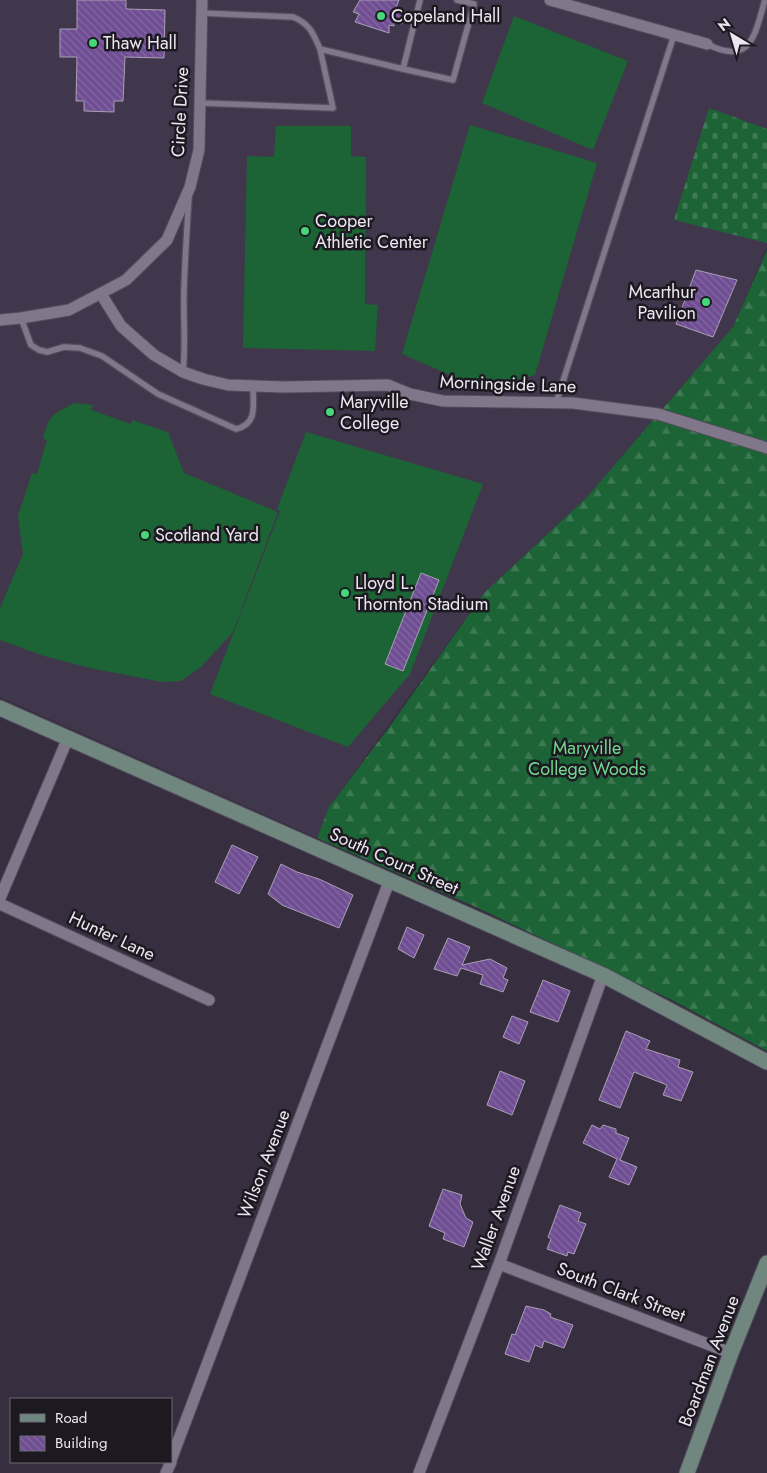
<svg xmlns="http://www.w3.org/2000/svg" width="767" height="1473" font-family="Jost,sans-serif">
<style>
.built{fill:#41374d}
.grass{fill:#1c6335}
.forest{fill:url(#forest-firs)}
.cemetery{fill:url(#cemetery-stones)}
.building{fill:url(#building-back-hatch);stroke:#a9a0b5}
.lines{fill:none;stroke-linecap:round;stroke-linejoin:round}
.lane-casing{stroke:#534d5c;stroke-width:8}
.street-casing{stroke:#534d5c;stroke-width:13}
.secondary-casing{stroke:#534d5c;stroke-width:17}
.lane{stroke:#80778a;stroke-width:5.5}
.street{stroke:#80778a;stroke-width:11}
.secondary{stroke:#708780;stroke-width:15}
.poi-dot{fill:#46d779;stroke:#1d1921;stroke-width:2}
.labels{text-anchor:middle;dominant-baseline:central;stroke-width:5;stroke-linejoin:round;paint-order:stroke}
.poi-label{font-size:18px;fill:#ebe6f1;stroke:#1d1921;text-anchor:start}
.street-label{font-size:18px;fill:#ebe6f1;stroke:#1d1921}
.park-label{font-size:18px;fill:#73d990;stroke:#1d1921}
</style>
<defs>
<pattern id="forest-firs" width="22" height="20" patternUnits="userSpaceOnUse" patternTransform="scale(1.25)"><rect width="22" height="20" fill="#1c6335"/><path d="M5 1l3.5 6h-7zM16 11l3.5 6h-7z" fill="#3d7953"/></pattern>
<pattern id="cemetery-stones" width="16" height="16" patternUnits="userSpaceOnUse" patternTransform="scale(1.25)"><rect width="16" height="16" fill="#1c6335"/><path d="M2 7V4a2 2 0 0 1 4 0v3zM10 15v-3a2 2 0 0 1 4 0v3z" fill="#3d7953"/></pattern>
<pattern id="building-back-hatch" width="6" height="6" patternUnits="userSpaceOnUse" patternTransform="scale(1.25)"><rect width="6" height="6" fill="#704e93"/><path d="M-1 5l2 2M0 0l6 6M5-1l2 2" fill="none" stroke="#8568a3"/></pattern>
</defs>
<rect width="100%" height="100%" fill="#372f40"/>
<path class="built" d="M 0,0 L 767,0 L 767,247 L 733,327 L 587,497 L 484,593 L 329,807 L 317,838 L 0,697 Z"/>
<path class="grass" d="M 514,16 L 628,61 L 593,150 L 482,103 Z
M 470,125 L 597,163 L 535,375 L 505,382 L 475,386 L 402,354 Z
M 276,126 L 351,126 L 351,156 L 366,157 L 365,304 L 378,305 L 375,351 L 243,348 L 247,156 L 274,157 Z
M 75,403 L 93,405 L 91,410 L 131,424 L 132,420 L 168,432 L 184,473 L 278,512 L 233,632 L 201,667 L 181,681 L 162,682 L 90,668 L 44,656 L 0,640 L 0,608 L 23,554 L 18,516 L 32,473 L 37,474 L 47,440 L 43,439 C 49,414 53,414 75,403 Z
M 306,432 L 483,484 L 410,674 L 348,747 L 210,694 L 280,511 L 277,509 Z"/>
<path class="forest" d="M 767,250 L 767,1051 L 674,1001 L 476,907 L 317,838 L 329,807 L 393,722 L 484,593 L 587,497 L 733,327 Z"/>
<path class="cemetery" d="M 709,108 L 767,129 L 767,243 L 674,220 Z"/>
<path class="building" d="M 77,0 L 126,0 L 126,9 L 165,10 L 164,58 L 125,57 L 123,101 L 114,101 L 114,112 L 84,111 L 84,101 L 76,101 L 77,57 L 60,57 L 60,29 L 77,29 Z
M 360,0 L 399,0 L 396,8 L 405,12 L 402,24 L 394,21 L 394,26 L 389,25 L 389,33 L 355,22 L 359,14 L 353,12 Z
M 696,270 L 737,280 L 713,337 L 676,324 Z
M 421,573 L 439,580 L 403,671 L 385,664 Z
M 232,845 L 258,857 L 239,894 L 215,882 Z
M 281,864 L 297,872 L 319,879 L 353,895 L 339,928 L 282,905 L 268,894 Z
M 407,927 L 424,935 L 414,958 L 398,949 Z
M 448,938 L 470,947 L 462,965 L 490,959 L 507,968 L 503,978 L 508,980 L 503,992 L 480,984 L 483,975 L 461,968 L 457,976 L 434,969 Z
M 543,980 L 570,991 L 558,1022 L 530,1012 Z
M 512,1016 L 528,1022 L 519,1044 L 503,1037 Z
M 626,1031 L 650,1041 L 646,1049 L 680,1060 L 678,1067 L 693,1072 L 681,1101 L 663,1095 L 667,1085 L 634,1072 L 620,1108 L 599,1100 Z
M 500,1071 L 525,1081 L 512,1115 L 487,1105 Z
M 592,1125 L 600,1129 L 603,1125 L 616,1129 L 616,1133 L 629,1138 L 620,1160 L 637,1167 L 629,1185 L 609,1177 L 617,1159 L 583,1143 Z
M 443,1189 L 462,1195 L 460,1204 L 466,1218 L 473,1222 L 464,1247 L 443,1239 L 445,1233 L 429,1226 Z
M 560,1205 L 581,1213 L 578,1221 L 586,1224 L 574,1254 L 568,1252 L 567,1256 L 547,1249 L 551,1239 L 548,1237 Z
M 526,1306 L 544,1310 L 551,1314 L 550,1317 L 573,1325 L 564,1348 L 544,1341 L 542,1348 L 535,1345 L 529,1362 L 505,1354 L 512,1334 L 515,1335 Z"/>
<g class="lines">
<g class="lane-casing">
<path id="lane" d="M 420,0 L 403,69 L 453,80 L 474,4 L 457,0
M 201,13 L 293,17 C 310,24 313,33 320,49 L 403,69
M 707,44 C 752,67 755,33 765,0
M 200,103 L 333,108 L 320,49
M 21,318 L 31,345 L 39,350 L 47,352 L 64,347 L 80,348 L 102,356 L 158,394 L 236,429 C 258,424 253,405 253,386
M 183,372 C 186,344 183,317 184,290 C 185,259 187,227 189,196
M 556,403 L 674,35"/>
</g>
<g class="street-casing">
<path id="street" d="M 550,0 L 707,44
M 101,294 L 121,326 L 154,355 L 183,372 L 203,379 L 228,385 L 284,387 L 388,385 L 410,394 L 443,401 L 573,403 L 658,414 L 767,448
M 0,320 L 21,318 L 69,310 L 126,280 L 167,240 L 190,187 L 199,150 L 202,0
M 0,898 L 68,738
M 0,904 L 209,1000
M 499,1264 L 731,1353
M 171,1460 L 390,879
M 166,1473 L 171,1462
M 419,1473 L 499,1264 L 603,975"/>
</g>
<g class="secondary-casing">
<path id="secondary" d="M 0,708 L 603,975 L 767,1062
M 687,1473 L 731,1353 L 767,1263"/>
</g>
<use href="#lane" class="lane"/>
<use href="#street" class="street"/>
<use href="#secondary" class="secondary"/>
</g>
<g class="poi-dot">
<circle cx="381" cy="16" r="5"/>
<circle cx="93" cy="43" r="5"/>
<circle cx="305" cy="231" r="5"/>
<circle cx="706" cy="302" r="5"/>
<circle cx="330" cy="412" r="5"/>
<circle cx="145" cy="535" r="5"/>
<circle cx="345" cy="593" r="5"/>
</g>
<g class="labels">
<g class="poi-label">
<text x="391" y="16">Copeland Hall</text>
<text x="103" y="43">Thaw Hall</text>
<text x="315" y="221">Cooper<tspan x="315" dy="21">Athletic Center</tspan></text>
<text x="696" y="292" text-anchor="end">Mcarthur<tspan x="696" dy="21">Pavilion</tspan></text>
<text x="340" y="402">Maryville<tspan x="340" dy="21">College</tspan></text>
<text x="155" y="535">Scotland Yard</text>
<text x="355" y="583">Lloyd L.<tspan x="355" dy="21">Thornton Stadium</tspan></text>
</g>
<g class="street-label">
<text transform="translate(180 112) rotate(-87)">Circle Drive</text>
<text transform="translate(508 384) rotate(2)">Morningside Lane</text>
<text transform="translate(394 861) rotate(24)">South Court Street</text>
<text transform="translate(112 936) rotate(25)">Hunter Lane</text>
<text transform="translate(264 1164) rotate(-69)">Wilson Avenue</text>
<text transform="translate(496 1218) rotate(-70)">Waller Avenue</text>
<text transform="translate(621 1292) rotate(21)">South Clark Street</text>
<text transform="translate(709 1361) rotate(-69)">Boardman Avenue</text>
</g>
<g class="park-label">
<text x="587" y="748">Maryville<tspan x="587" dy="21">College Woods</tspan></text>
</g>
</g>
<rect x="10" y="1398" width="162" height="65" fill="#1d1921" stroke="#6f6b74"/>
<rect x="20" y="1414" width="25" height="8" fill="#708780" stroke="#6f6b74"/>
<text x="55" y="1423" font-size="15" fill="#ebe6f1">Road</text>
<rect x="20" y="1436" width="25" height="15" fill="url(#building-back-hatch)" stroke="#6f6b74"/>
<text x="55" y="1448" font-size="15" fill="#ebe6f1">Building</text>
<g transform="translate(732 35) rotate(322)" stroke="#1d1921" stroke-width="4" paint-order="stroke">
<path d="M0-4L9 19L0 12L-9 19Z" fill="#ebe6f1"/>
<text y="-8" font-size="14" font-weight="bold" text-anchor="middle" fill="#ebe6f1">N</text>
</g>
</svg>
